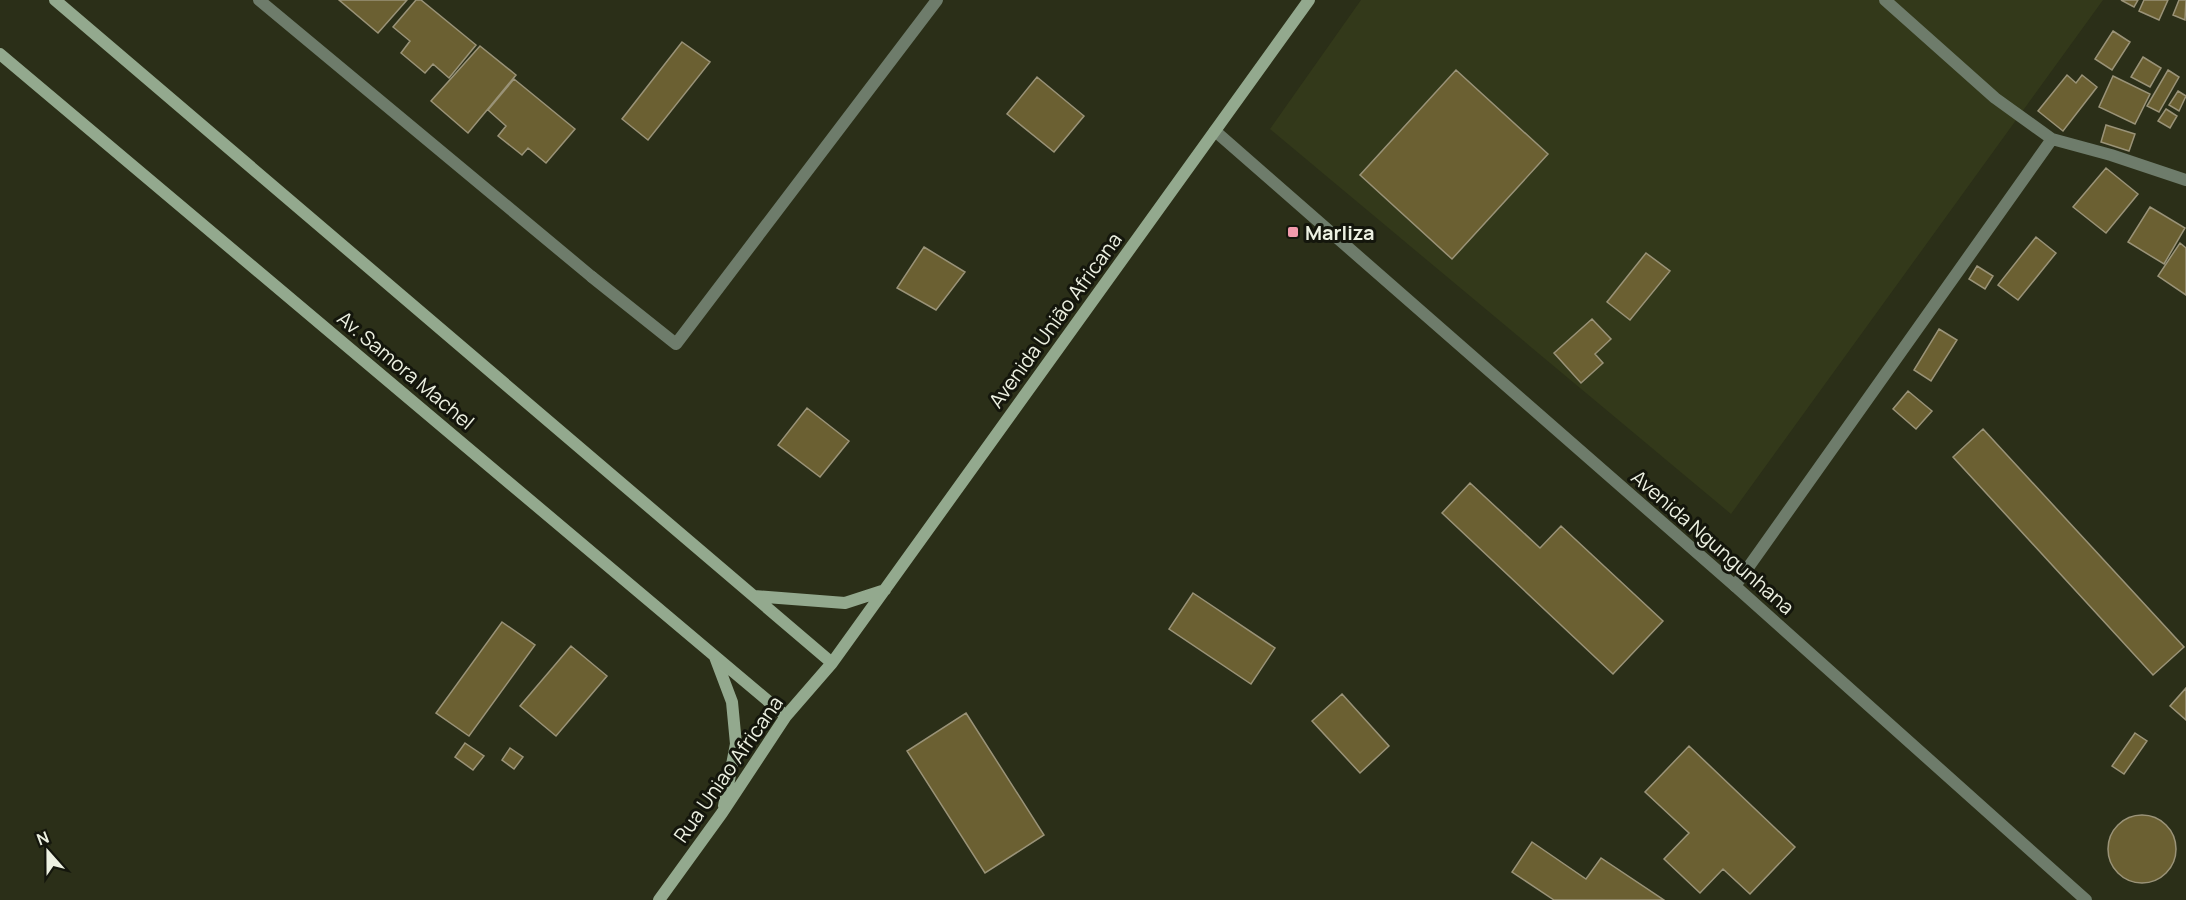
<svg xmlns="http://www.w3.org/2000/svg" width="2186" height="900" font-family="Manrope,sans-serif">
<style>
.built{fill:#33391a}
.building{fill:#6b6032;stroke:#9a9378;stroke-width:1.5}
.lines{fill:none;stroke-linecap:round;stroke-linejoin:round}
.service{stroke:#6e7c6b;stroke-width:12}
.minor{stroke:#6e7c6b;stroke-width:12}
.tertiary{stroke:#6e7c6b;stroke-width:12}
.secondary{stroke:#93a98e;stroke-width:12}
.poi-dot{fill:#f29aac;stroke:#14160c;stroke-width:2}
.labels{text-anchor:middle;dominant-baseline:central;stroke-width:6;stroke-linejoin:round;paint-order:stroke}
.poi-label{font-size:20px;font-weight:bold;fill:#edf1e2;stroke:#14160c;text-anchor:start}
.street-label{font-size:20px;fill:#edf1e2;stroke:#14160c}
</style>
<rect width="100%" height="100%" fill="#2b2f18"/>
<path class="built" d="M 1361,0 L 2103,0 L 1731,514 L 1270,129 Z"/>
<path class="building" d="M 339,0 L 407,0 L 378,33 Z
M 416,0 L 421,0 L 476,45 L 449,78 L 433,64 L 425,73 L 401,53 L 410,41 L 393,27 Z
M 2121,0 L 2138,0 L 2134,7 Z
M 2144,0 L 2168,0 L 2159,20 L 2139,11 Z
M 2179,0 L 2186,0 L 2185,20 L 2173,15 Z
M 2113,31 L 2130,42 L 2112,70 L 2095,59 Z
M 682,42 L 710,62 L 648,140 L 622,119 Z
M 480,46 L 516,75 L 468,133 L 431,101 Z
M 2143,57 L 2161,68 L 2150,87 L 2131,77 Z
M 1456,70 L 1548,154 L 1452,259 L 1360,175 Z
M 2168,70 L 2179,77 L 2159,112 L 2147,106 Z
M 2067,75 L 2076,83 L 2082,75 L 2097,87 L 2063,131 L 2038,111 Z
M 2113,76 L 2150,94 L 2135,124 L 2099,107 Z
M 1037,77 L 1084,116 L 1054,152 L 1007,114 Z
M 514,79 L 575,129 L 546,163 L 528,148 L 522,155 L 498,136 L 506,126 L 488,110 Z
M 2178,91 L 2186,96 L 2179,111 L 2169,105 Z
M 2166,109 L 2177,116 L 2170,128 L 2158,121 Z
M 2106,125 L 2135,134 L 2129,151 L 2101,142 Z
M 2106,168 L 2138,194 L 2106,233 L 2073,207 Z
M 2150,207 L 2185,228 L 2164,264 L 2128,242 Z
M 2036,237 L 2056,253 L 2018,300 L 1998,285 Z
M 2180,243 L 2186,248 L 2186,295 L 2158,276 Z
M 924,247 L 965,272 L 936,310 L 897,288 Z
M 1646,253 L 1670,271 L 1630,320 L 1607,302 Z
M 1977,266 L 1993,276 L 1985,289 L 1969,279 Z
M 1592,319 L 1611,339 L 1595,354 L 1603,363 L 1581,383 L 1554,353 Z
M 1939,329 L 1957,340 L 1931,381 L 1914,370 Z
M 1908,391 L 1932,411 L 1916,429 L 1893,409 Z
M 807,408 L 849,441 L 820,477 L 778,445 Z
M 1983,429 L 2184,647 L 2153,675 L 1953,457 Z
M 1470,483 L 1540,548 L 1561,526 L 1663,621 L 1613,674 L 1442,513 Z
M 1193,593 L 1275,648 L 1251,684 L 1169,629 Z
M 502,622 L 535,645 L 469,736 L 436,713 Z
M 571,646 L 607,676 L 556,736 L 520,706 Z
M 2186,688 L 2186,720 L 2170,706 Z
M 1342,694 L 1389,746 L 1360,773 L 1312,721 Z
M 966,713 L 1044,835 L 985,873 L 907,751 Z
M 2135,733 L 2147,741 L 2124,774 L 2112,766 Z
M 465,743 L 484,756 L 473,770 L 455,757 Z
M 1689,746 L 1795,847 L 1750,894 L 1723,869 L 1700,893 L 1664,859 L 1689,833 L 1645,792 Z
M 510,748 L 523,757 L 514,769 L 502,760 Z
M2108 849a34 34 0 1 1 68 0a34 34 0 1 1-68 0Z
M 1532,842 L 1586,879 L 1601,858 L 1664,900 L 1554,900 L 1512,872 Z"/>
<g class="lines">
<path class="service" d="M 259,0 L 592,277"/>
<path class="minor" d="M 2052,139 L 2111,155 L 2186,180
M 592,277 L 676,344 L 937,0
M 1735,586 L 2052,139 L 1995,98 L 1885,0"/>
<path class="tertiary" d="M 1215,131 L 1735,586 L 2086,900"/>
<path class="secondary" d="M 55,0 L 832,663
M 0,54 L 786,716
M 754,596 L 845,603 L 885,590
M 715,657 L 732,702 L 736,744 L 724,806
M 659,900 L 722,813 L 786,716 L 832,663 L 1309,0"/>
</g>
<rect class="poi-dot" x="1287" y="226" width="12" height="12" rx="3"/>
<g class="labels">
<g class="poi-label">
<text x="1305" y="232">Marliza</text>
</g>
<g class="street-label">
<text transform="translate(1055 320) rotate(-54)">Avenida União Africana</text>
<text transform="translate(406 370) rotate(40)">Av. Samora Machel</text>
<text transform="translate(1713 542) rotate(41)">Avenida Ngungunhana</text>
<text transform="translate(728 769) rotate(-55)">Rua Uniao Africana</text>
</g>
</g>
<g transform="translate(48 852) rotate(339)" stroke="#14160c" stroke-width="4.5" paint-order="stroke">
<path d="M0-4.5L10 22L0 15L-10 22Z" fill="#edf1e2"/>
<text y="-9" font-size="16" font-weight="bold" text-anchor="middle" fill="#edf1e2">N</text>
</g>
</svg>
